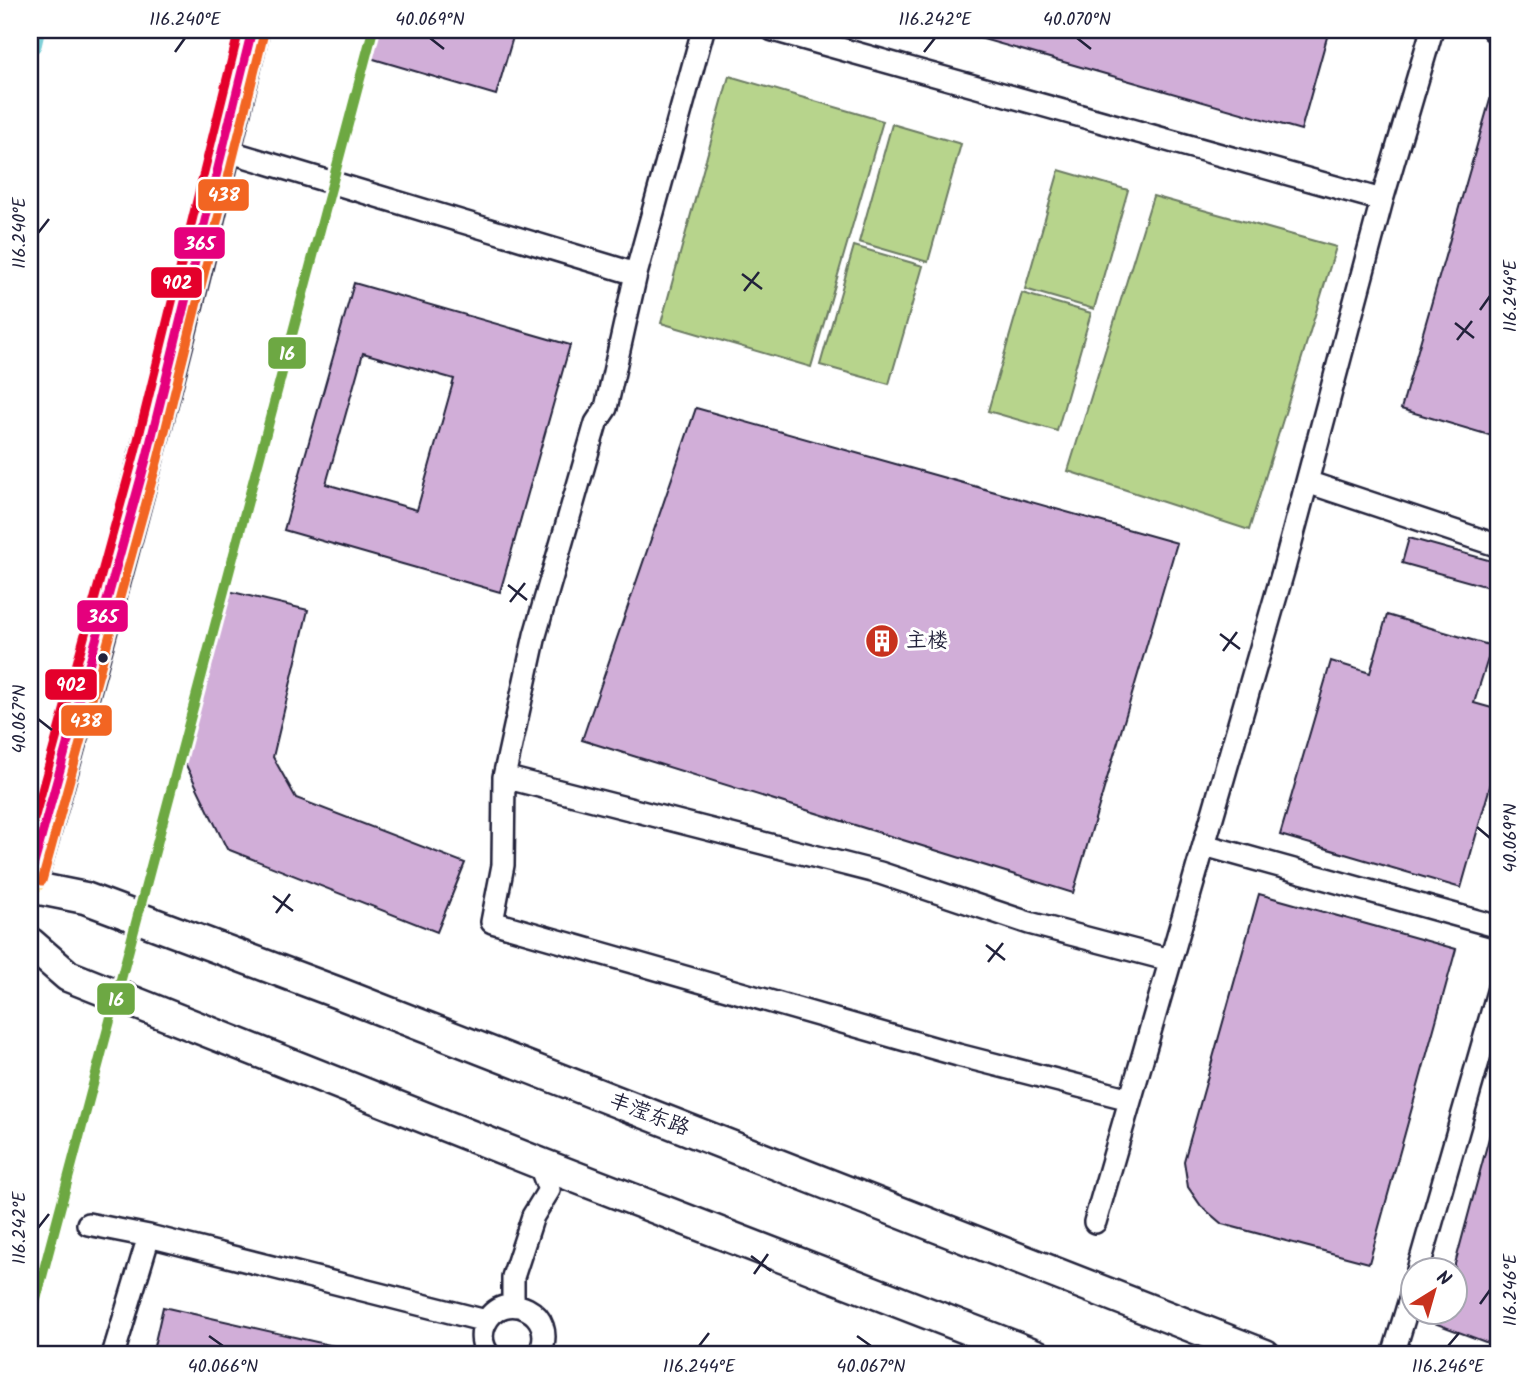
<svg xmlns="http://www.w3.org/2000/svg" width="1529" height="1385" font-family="Kalam,'LXGW WenKai TC',sans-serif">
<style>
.green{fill:#b7d48c;stroke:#6c7b64;stroke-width:2}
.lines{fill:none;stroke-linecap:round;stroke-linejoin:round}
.canal{stroke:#7ecfd7;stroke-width:24}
.building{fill:#d1aed8;stroke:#22223b;stroke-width:2;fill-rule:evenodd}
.street-casing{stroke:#22223b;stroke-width:26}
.secondary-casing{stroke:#22223b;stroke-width:35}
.primary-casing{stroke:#22223b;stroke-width:38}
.street{stroke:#fff;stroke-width:21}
.secondary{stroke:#fff;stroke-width:30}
.primary{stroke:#ffdd96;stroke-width:33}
.bus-1-casing{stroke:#fff;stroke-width:14}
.bus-2-casing{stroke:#fff;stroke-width:14}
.bus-3-casing{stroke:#fff;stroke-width:14}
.bus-1{stroke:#e5007d;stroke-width:9}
.bus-2{stroke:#f26522;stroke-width:9}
.bus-3{stroke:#e4002b;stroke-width:9}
.metro-1-casing{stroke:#fff;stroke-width:16}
.metro-1{stroke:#6da843;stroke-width:10}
.ticks{fill:none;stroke:#22223b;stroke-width:2.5}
.bus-dot{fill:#22223b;stroke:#fff;stroke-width:2.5}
.labels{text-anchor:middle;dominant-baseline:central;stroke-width:6;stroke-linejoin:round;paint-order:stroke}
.poi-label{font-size:21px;fill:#22223b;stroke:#fff;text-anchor:start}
.street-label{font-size:21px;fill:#22223b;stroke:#fff}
.line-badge{stroke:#fff;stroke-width:2.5}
.badge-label{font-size:19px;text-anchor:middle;font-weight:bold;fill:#fff}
.neatline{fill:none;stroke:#22223b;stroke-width:2.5}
.ticks-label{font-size:18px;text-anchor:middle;fill:#22223b}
</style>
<rect width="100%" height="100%" fill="#fff"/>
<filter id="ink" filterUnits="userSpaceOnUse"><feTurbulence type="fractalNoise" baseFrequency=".0143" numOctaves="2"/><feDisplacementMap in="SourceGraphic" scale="14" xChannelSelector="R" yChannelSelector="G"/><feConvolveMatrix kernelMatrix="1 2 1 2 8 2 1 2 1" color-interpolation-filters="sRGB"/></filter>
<g filter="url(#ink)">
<path class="green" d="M 729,76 L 883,121 L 811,367 L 661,323 Z
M 892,124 L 961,144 L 928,262 L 859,242 Z
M 1059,170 L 1128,190 L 1094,309 L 1025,289 Z
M 1153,196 L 1336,247 L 1249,530 L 1068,471 Z
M 854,246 L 923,266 L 889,384 L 820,365 Z
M 1022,293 L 1091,313 L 1057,431 L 988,411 Z"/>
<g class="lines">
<path class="canal" d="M 30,43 L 33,30"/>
</g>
<path class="building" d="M 367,30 L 515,30 L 496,95 L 360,55 Z
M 970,30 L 1329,30 L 1301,130 L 969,35 Z
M 1494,86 L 1499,87 L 1499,438 L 1401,409 Z
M 354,283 L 570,345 L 500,592 L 284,530 ZM 363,353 L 454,379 L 417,510 L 326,484 Z
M 696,408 L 1177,543 L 1073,893 L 582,740 Z
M 1409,538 L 1499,563 L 1499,590 L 1402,563 Z
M 220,589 L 308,610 L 273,757 L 296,798 L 465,863 L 437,932 L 227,849 L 181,755 Z
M 1387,615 L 1492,646 L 1474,703 L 1499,710 L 1499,755 L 1461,888 L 1280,835 L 1331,661 L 1370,673 Z
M 1259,894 L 1456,949 L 1369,1263 L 1222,1224 L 1201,1206 L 1188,1187 L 1184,1161 Z
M 1493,1123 L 1499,1124 L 1499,1347 L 1418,1317 L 1420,1312 L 1455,1312 L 1455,1264 Z
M 163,1307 L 343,1348 L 342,1355 L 152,1355 Z"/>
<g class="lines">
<g class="street-casing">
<path id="street" d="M 703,30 L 636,274 L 606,408 L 596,423 L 535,635 L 504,777 L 503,865 L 492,922 L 958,1055 L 1130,1099
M 773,30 L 1382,200
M 1493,30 L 1499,31
M 224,150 L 636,274
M 1307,482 L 1499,546
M 504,777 L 880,873 L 1029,923 L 1170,960
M 1204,845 L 1499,927
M 1095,1222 L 1284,568 L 1382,200 L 1432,30
M 88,1224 L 149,1236 L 486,1321
M 1418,1270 L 1499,988
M 513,1305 L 513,1277 L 533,1216 L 549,1190 L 539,1163
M 113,1355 L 149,1236
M 489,1355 C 482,1346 480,1335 485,1324 C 503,1286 561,1312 539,1355
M 1393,1355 L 1414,1286"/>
</g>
<g class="secondary-casing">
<path id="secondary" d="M 30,887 L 85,898 L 336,992 L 1265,1355
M 30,943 L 68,976 L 539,1163 L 1036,1355"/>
</g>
<g class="primary-casing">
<path id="primary" d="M 30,878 C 111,597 186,315 252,30"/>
</g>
<use href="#street" class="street"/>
<use href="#secondary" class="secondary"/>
<use href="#primary" class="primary"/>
<g class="bus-1-casing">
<path id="bus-1" d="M 30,878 L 147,456 L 252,30"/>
</g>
<g class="bus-2-casing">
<path id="bus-2" d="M 42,881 L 158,459 L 264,33"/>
</g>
<g class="bus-3-casing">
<path id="bus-3" d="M 30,834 L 135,452 L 239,30"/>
</g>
<use href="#bus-1" class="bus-1"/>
<use href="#bus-2" class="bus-2"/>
<use href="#bus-3" class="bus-3"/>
<g class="metro-1-casing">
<path id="metro-1" d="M 30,1322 L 373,30"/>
</g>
<use href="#metro-1" class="metro-1"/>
</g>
</g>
<path class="ticks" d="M 430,38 L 444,49M 1077,38 L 1091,49M 175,52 L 185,38M 924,52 L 935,38M 38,233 L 49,219M 742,274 L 762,289M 744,291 L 759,272M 1480,310 L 1490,296M 1455,323 L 1474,338M 1457,340 L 1472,321M 508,585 L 527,600M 510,602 L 525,583M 1220,634 L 1240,649M 1223,651 L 1237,632M 38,719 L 52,730M 1477,827 L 1490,838M 273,896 L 293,911M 276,913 L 290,894M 986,945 L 1005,960M 988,962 L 1003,943M 38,1228 L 49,1214M 751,1256 L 771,1271M 754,1274 L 768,1254M 1480,1304 L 1490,1290M 209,1336 L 223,1346M 857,1336 L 871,1346M 699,1346 L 709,1333M 1448,1346 L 1459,1333"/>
<defs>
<g id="building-disc" transform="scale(1.75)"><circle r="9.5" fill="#c8321e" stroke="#fff"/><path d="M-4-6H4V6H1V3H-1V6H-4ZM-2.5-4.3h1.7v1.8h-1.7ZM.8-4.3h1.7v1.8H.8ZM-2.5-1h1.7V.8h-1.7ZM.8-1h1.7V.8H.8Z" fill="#fff"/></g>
</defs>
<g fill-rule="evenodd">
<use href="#building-disc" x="882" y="641"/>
</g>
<circle class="bus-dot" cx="103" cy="658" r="6"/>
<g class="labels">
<g class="poi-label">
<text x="906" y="641">主楼</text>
</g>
<g class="street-label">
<text transform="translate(649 1115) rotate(21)">丰滢东路</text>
</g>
</g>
<g class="line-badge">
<rect x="197" y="178" width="53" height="34" rx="7" fill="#f26522"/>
<rect x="173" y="226" width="53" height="34" rx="7" fill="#e5007d"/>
<rect x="150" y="266" width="53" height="33" rx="7" fill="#e4002b"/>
<rect x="267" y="336" width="40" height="34" rx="7" fill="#6da843"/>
<rect x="76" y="599" width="53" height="34" rx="7" fill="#e5007d"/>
<rect x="44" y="668" width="54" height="33" rx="7" fill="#e4002b"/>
<rect x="60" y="704" width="53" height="33" rx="7" fill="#f26522"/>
<rect x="96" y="982" width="40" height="34" rx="7" fill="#6da843"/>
</g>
<g class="badge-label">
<text x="224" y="201">438</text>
<text x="200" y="250">365</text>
<text x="177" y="289">902</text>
<text x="287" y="360">16</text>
<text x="103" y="623">365</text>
<text x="71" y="691">902</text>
<text x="86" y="727">438</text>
<text x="116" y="1006">16</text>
</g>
<rect width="1529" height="1385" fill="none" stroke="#fff" stroke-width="77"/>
<g transform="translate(1434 1291) rotate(37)"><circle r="33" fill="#ffffff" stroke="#a7a7b1" stroke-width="2"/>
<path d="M0-5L12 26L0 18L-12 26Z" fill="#c8321e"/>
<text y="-10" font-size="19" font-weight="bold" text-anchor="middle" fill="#22223b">N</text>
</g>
<rect x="38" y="38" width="1452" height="1308" class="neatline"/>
<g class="ticks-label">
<text x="185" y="25">116.240°E</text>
<text x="430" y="25">40.069°N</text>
<text x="935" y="25">116.242°E</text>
<text x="1077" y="25">40.070°N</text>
<text transform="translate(19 233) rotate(-90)" y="6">116.240°E</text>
<text transform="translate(1510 296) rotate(-90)" y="6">116.244°E</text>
<text transform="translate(19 719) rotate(-90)" y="6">40.067°N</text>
<text transform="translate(1510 838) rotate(-90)" y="6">40.069°N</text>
<text transform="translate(19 1228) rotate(-90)" y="6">116.242°E</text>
<text transform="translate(1510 1290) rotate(-90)" y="6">116.246°E</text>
<text x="223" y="1372">40.066°N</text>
<text x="699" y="1372">116.244°E</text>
<text x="871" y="1372">40.067°N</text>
<text x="1448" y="1372">116.246°E</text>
</g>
</svg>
